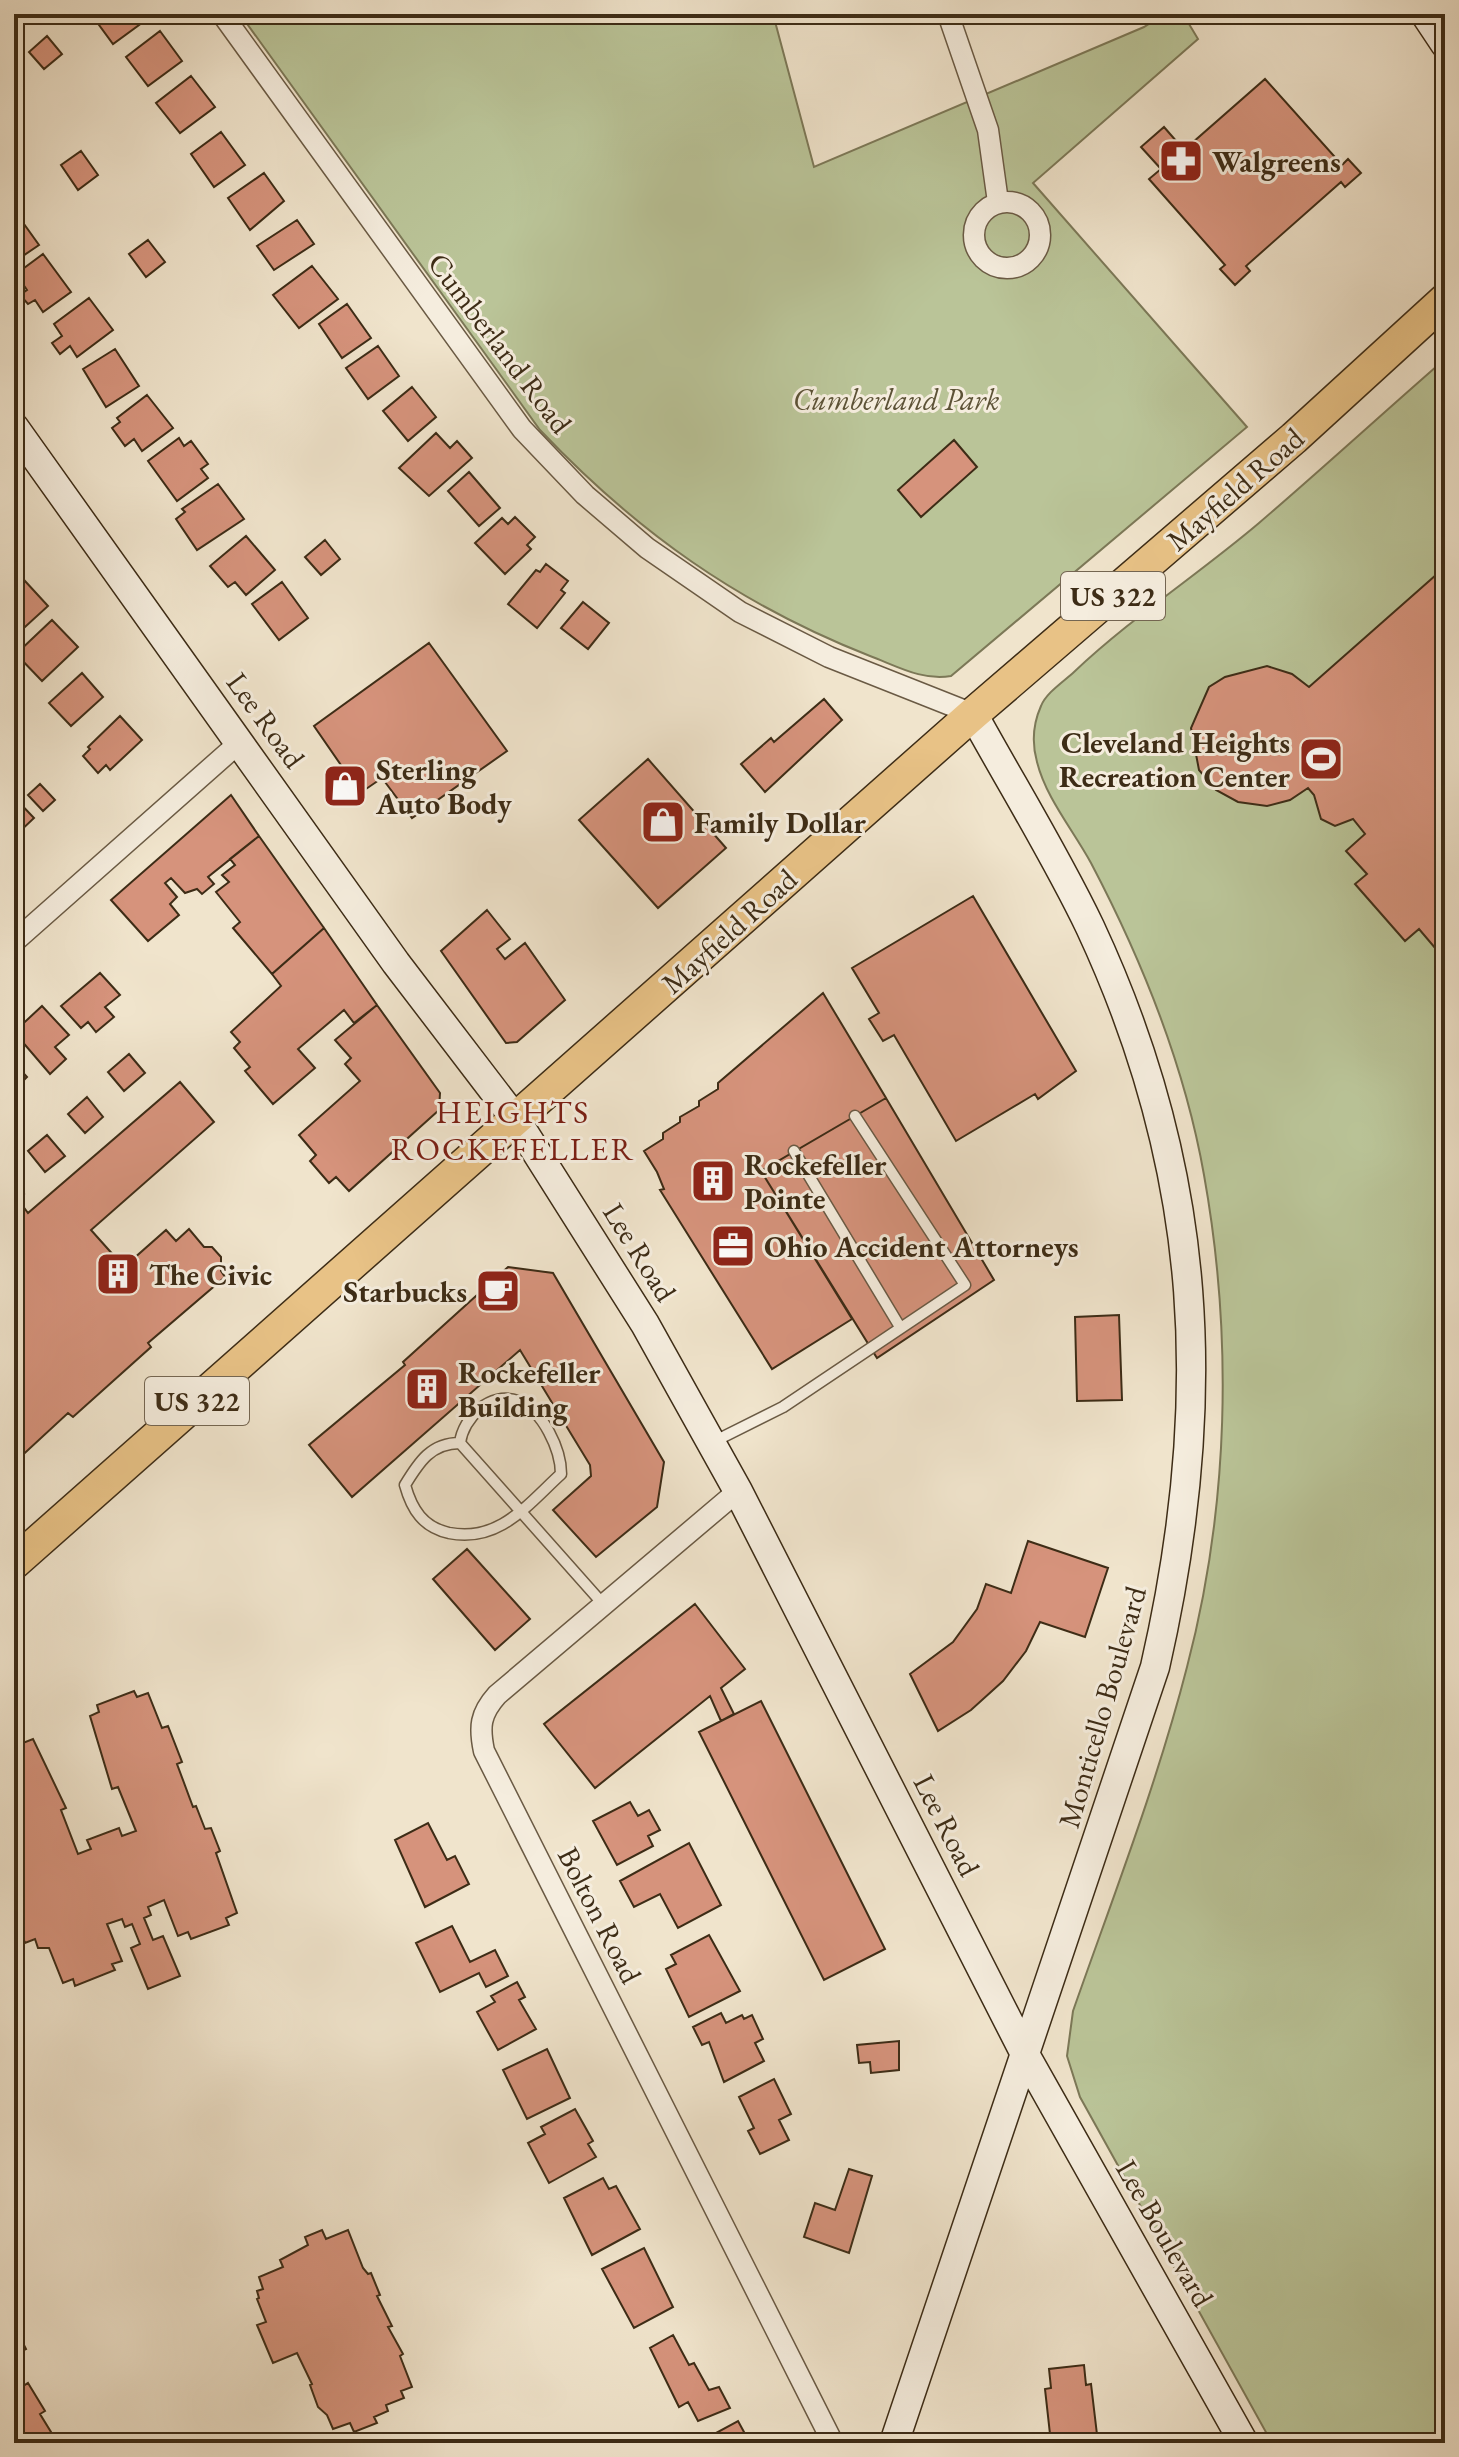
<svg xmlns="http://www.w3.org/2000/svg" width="1459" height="2457" font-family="'EB Garamond',serif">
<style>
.green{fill:#bac498;stroke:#7c7857;stroke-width:2}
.building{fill:#d6937c;stroke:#3d2c16;stroke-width:2}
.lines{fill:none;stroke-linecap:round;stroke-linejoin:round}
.lane-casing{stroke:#6a5a44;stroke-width:13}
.street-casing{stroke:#6a5a44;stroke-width:23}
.secondary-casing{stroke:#3d2c16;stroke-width:31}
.primary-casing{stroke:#3d2c16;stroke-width:35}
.lane{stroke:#f5edde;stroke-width:10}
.street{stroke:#f5edde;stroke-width:20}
.secondary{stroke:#f5edde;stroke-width:28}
.primary{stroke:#e8c286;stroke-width:32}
.labels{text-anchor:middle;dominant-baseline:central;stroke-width:6;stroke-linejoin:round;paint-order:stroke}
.shield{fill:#f5edde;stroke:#746652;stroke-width:2}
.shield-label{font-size:28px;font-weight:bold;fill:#3d2c16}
.poi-label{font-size:30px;font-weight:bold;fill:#3d2c16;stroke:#f5edde;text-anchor:start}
.street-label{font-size:30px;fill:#3d2c16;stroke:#f5edde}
.park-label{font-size:30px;font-style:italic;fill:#5c5236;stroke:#f5edde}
.neighbourhood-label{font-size:32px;letter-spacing:2px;fill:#7a1f14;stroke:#f5edde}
</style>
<rect width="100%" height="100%" fill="#f0e4cc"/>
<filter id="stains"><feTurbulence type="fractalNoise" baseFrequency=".0025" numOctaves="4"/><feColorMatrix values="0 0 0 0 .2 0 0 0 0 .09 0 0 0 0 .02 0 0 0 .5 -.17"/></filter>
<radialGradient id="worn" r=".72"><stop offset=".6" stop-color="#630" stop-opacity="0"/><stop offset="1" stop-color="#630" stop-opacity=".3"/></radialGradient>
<path class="green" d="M 240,14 L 773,14 L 814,167 L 1144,27 L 1164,14 L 1183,14 L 1198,39 L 1033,183 L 1247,427 L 951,676 C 922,681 897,666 870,656 C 738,604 637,532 540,430 Z
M 1445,359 L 1445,2443 L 1272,2443 L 1080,2097 L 1067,2056 L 1073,2011 C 1113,1897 1157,1784 1187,1667 C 1229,1507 1233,1337 1204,1175 C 1185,1067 1142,960 1091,863 C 1073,830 1046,798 1037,762 C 1032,744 1033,724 1041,706 C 1046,693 1063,682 1074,672 C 1131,618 1199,574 1259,523 C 1322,469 1383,413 1445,359 Z"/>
<path class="building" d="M 91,14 L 148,14 L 150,17 L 113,44 Z
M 160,31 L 182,61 L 148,86 L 126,57 Z
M 47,36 L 62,54 L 44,69 L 29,52 Z
M 191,76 L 215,107 L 180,133 L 156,103 Z
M 1265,79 L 1342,165 L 1348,159 L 1361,173 L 1345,187 L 1341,182 L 1246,266 L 1250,271 L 1235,285 L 1220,269 L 1225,265 L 1149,179 L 1161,169 L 1141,147 L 1164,127 L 1184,150 Z
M 221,132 L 245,165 L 214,187 L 191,154 Z
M 81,151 L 98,175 L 78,190 L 61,165 Z
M 264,173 L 284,201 L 250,230 L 228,198 Z
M 14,210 L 39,245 L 14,262 Z
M 297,220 L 314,244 L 274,270 L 257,246 Z
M 148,240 L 165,262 L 146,277 L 129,254 Z
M 43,254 L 71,292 L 43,312 L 35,300 L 28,304 L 20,295 L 27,290 L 16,274 Z
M 312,266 L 338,299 L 299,328 L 273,295 Z
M 89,298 L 113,330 L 77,357 L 70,346 L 60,354 L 52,343 L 62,336 L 54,324 Z
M 347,304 L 371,338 L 342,358 L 319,324 Z
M 378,346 L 399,376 L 368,399 L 346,368 Z
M 115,349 L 139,386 L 106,407 L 83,369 Z
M 412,387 L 436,417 L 408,441 L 383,411 Z
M 147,395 L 173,428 L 142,451 L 134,439 L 125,446 L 112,428 L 120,422 L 117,418 Z
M 436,433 L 450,448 L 457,441 L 472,458 L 429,496 L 399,468 Z
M 179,438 L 184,446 L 191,441 L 208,464 L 201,469 L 208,478 L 177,501 L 148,461 Z
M 954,440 L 977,467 L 921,517 L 898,490 Z
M 469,472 L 500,508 L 479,526 L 448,491 Z
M 218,484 L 244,519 L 197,550 L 176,519 L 185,512 L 182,509 Z
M 515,517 L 535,537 L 527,545 L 531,549 L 505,574 L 475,543 L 502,518 L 508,524 Z
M 246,536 L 275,570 L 246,595 L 235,582 L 228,587 L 210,566 Z
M 325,540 L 340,559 L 321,575 L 305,557 Z
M 546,564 L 568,581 L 561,590 L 565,593 L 537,628 L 508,604 L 536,570 L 540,572 Z
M 1445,567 L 1445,951 L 1441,955 L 1419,929 L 1405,941 L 1355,884 L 1367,874 L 1346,851 L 1365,834 L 1353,819 L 1335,826 L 1321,819 L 1314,795 L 1308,788 L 1290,800 L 1267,806 L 1238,802 L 1216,790 L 1199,770 L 1191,728 L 1209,687 L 1225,677 L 1267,666 L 1292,674 L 1309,687 Z
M 25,581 L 48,606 L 14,637 L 14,591 Z
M 282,582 L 308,618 L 279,640 L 252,604 Z
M 583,602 L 609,623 L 588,649 L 561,628 Z
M 52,620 L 78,647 L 42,681 L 16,654 Z
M 429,643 L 507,751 L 412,818 L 382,778 L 347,802 L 328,777 L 343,768 L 314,726 Z
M 82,673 L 103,697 L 71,726 L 49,703 Z
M 824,699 L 842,720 L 765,792 L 741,764 L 771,738 L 774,742 Z
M 120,716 L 142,740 L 110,770 L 106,765 L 98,773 L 83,756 L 90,749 L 88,747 Z
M 648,759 L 726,848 L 658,908 L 579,820 Z
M 40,784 L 55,800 L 43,811 L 28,795 Z
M 231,795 L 259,836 L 208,877 L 214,884 L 202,894 L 197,889 L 185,893 L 171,878 L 165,883 L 177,897 L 170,904 L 179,915 L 148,941 L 111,900 Z
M 14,797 L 34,818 L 14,837 Z
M 259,836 L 324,928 L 272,974 L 233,928 L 240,922 L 216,892 L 229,882 L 222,875 L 235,865 L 230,859 Z
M 973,896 L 1076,1071 L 1038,1099 L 1035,1094 L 956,1141 L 894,1035 L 883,1041 L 869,1019 L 879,1013 L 852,968 Z
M 487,910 L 510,939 L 497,949 L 505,959 L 525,943 L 565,1000 L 517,1042 L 506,1043 L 441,951 Z
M 324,928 L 377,1005 L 354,1023 L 344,1010 L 298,1049 L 315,1068 L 273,1104 L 245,1071 L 250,1067 L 234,1048 L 240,1042 L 231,1032 L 281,986 L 272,974 Z
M 100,973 L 120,995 L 105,1007 L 114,1017 L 96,1032 L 88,1022 L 81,1028 L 61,1006 Z
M 823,993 L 886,1098 L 761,1171 L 852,1319 L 772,1369 L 660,1190 L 664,1189 L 657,1172 L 644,1151 L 663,1139 L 663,1133 L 680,1122 L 680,1117 L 699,1106 L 699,1101 L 718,1089 L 718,1083 Z
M 377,1005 L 440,1093 L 439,1110 L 349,1191 L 336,1177 L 329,1183 L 310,1161 L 316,1155 L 299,1135 L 360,1081 L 345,1064 L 351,1058 L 335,1040 Z
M 42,1006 L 69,1035 L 55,1047 L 66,1059 L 50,1074 L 14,1032 Z
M 129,1054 L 145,1073 L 124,1091 L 108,1072 Z
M 14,1063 L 27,1077 L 14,1090 Z
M 180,1082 L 214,1122 L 91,1230 L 124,1267 L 166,1230 L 176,1241 L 189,1229 L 204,1247 L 212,1247 L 221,1257 L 221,1271 L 225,1277 L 148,1343 L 151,1347 L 73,1417 L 68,1413 L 14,1463 L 14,1212 L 22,1205 L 28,1213 Z
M 87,1097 L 103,1117 L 85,1133 L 68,1114 Z
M 886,1098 L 994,1280 L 877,1358 L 761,1171 Z
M 47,1135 L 65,1156 L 45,1172 L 28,1151 Z
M 14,1182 L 24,1194 L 14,1203 Z
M 508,1267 L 553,1273 L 664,1462 L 657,1507 L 596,1557 L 553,1510 L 591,1476 L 590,1465 L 520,1350 L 352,1497 L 309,1445 L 405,1365 L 403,1362 Z
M 1119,1315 L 1122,1400 L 1077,1401 L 1075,1317 Z
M 1028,1541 L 1108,1568 L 1085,1637 L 1040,1622 L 1026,1651 L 1003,1681 L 971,1710 L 938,1731 L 910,1674 L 953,1642 L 977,1609 L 986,1584 L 1011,1593 Z
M 467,1549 L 530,1619 L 495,1650 L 433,1579 Z
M 695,1604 L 745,1669 L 721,1688 L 734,1714 L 721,1721 L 710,1696 L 595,1788 L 544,1724 Z
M 134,1691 L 137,1697 L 148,1693 L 162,1728 L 168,1726 L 182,1762 L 177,1764 L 193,1807 L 196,1806 L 205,1829 L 211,1828 L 220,1851 L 216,1853 L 237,1913 L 226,1918 L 229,1925 L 191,1939 L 188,1932 L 178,1936 L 164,1900 L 148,1907 L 151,1915 L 144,1918 L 153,1940 L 163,1936 L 180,1976 L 148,1989 L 131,1948 L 140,1944 L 132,1924 L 125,1927 L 122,1919 L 107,1924 L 122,1961 L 112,1964 L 115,1970 L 75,1986 L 73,1979 L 63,1983 L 49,1948 L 38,1948 L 35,1939 L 25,1943 L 14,1914 L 14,1893 L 19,1891 L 15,1881 L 20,1877 L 14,1863 L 14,1739 L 21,1737 L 23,1743 L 33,1739 L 66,1808 L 61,1810 L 78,1854 L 91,1849 L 87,1840 L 119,1828 L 122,1836 L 136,1831 L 118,1787 L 112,1789 L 90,1716 L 99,1712 L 97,1705 Z
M 761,1701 L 885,1949 L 824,1980 L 699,1732 Z
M 630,1802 L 638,1816 L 649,1810 L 660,1830 L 648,1836 L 653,1846 L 617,1865 L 593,1821 Z
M 428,1823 L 447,1860 L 455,1856 L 469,1884 L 425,1907 L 395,1840 Z
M 689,1843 L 721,1905 L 678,1928 L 660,1894 L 634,1907 L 620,1881 Z
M 452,1926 L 470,1962 L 495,1950 L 508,1976 L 486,1987 L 479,1973 L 440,1992 L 416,1943 Z
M 709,1935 L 740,1991 L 689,2017 L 666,1969 L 676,1964 L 671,1955 Z
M 517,1982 L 525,1997 L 519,2000 L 536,2029 L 498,2050 L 477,2012 L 495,2002 L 491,1996 Z
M 721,2013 L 726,2023 L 742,2015 L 744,2019 L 752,2015 L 763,2039 L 755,2043 L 764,2061 L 724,2082 L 709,2042 L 702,2045 L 693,2027 Z
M 899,2041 L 899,2070 L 871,2073 L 870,2062 L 859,2063 L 857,2045 Z
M 547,2049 L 570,2098 L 527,2119 L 503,2070 Z
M 774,2079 L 791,2114 L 779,2120 L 789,2140 L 760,2154 L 748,2131 L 754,2128 L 739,2097 Z
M 575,2109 L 593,2141 L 588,2144 L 596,2157 L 549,2183 L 528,2143 L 545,2134 L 541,2127 Z
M 849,2169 L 872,2176 L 849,2253 L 804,2237 L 815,2203 L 835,2210 Z
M 603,2178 L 609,2189 L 616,2186 L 640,2229 L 592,2255 L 564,2198 Z
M 322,2230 L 326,2239 L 348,2230 L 363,2268 L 368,2274 L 371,2273 L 380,2295 L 377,2296 L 392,2326 L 388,2327 L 403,2354 L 400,2356 L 412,2387 L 401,2391 L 404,2398 L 386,2405 L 388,2411 L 374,2417 L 377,2423 L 354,2432 L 350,2423 L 333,2429 L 327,2415 L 318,2407 L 310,2385 L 312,2384 L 297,2353 L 273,2363 L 257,2325 L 266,2322 L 257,2299 L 259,2298 L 257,2291 L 263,2289 L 259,2277 L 283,2267 L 280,2260 L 308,2245 L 305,2237 Z
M 644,2248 L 673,2307 L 634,2328 L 602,2269 Z
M 16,2329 L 26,2349 L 14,2355 L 14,2330 Z
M 673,2335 L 689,2365 L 694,2363 L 709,2390 L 719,2387 L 730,2408 L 698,2421 L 688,2402 L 679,2407 L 650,2348 Z
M 1084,2365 L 1086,2385 L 1091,2384 L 1098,2443 L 1051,2443 L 1045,2389 L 1051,2388 L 1049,2369 Z
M 28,2383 L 45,2411 L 40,2414 L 51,2432 L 33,2443 L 25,2443 L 14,2427 L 14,2392 Z
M 738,2421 L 750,2443 L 704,2443 L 703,2440 Z"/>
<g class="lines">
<g class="lane-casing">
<path id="lane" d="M 794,1151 L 900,1327
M 713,1442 L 783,1407 L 965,1285 L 855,1116
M 460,1443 C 463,1418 490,1391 518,1401 C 543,1410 561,1450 561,1474 C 527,1505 499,1543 449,1533 C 423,1527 412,1510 405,1485 C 419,1462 431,1443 460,1443 L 603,1604"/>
</g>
<g class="street-casing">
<path id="street" d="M 222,14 L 522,429 L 585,495 L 647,548 L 740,612 L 829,657 L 973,714
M 948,14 L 988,130 L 998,202
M974 235a33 33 0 1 1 66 0a33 33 0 1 1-66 0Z
M 14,942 L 240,742
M 738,1491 L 497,1695 C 480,1714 479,1727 484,1751 L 833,2443"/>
</g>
<g class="secondary-casing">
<path id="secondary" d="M 1425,14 L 1445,44
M 14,427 L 396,963 L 516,1120 L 645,1324 L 738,1491 L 1026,2056 L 1244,2443
M 894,2443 L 1155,1667 C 1215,1405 1205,1173 1090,927 C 1055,854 1012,785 973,714"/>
</g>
<g class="primary-casing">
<path id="primary" d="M 14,1563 L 973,714 L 1294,438 L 1445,300"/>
</g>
<use href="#lane" class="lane"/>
<use href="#street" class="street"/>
<use href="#secondary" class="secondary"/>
<use href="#primary" class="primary"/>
</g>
<defs>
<g id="pharmacy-square" transform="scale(2.3)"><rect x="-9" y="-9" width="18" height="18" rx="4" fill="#8f2418" stroke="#f5edde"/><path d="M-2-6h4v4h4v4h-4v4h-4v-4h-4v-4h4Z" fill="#fff"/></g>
<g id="stadium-square" transform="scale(2.3)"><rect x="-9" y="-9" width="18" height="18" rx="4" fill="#8f2418" stroke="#f5edde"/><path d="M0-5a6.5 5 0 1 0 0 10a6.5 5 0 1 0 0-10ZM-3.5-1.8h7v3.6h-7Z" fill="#fff"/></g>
<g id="shop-square" transform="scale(2.3)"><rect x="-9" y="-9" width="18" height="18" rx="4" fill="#8f2418" stroke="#f5edde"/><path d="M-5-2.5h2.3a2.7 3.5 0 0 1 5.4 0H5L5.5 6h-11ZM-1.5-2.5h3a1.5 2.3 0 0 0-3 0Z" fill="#fff"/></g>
<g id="building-square" transform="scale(2.3)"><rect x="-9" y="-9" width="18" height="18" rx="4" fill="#8f2418" stroke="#f5edde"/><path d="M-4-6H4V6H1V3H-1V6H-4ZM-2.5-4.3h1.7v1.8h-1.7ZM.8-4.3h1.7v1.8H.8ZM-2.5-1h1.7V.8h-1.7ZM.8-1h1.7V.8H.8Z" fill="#fff"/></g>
<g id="office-square" transform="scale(2.3)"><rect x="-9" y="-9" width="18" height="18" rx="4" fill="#8f2418" stroke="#f5edde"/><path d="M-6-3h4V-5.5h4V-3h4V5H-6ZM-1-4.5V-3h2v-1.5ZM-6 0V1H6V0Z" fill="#fff"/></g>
<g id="cafe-square" transform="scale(2.3)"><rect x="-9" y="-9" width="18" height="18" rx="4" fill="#8f2418" stroke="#f5edde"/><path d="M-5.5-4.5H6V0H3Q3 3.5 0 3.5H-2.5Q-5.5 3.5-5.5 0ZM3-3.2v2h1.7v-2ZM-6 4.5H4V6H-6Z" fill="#fff"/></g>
</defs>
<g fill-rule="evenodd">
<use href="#pharmacy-square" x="1181" y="161"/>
<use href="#stadium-square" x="1321" y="759"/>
<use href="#shop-square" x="345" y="786"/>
<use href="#shop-square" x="663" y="822"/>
<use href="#building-square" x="713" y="1181"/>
<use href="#office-square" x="733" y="1246"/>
<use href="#building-square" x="118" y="1274"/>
<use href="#cafe-square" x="498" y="1291"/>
<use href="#building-square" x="427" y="1389"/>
</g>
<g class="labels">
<g class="shield">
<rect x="1061" y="572" width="104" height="48" rx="6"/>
<rect x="145" y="1377" width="104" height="48" rx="6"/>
</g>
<g class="shield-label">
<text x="1113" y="596">US 322</text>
<text x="197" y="1401">US 322</text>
</g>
<g class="poi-label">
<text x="1212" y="161">Walgreens</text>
<text x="1290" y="742" text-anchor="end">Cleveland Heights<tspan x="1290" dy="34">Recreation Center</tspan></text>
<text x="376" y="769">Sterling<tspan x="376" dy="34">Auto Body</tspan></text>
<text x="694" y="822">Family Dollar</text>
<text x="744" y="1164">Rockefeller<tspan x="744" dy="34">Pointe</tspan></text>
<text x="764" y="1246">Ohio Accident Attorneys</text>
<text x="149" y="1274">The Civic</text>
<text x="467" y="1291" text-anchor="end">Starbucks</text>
<text x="458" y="1372">Rockefeller<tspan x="458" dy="34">Building</tspan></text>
</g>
<g class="street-label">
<text transform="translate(500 343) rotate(53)">Cumberland Road</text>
<text transform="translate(1235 489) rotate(-41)">Mayfield Road</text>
<text transform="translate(266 720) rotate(54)">Lee Road</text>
<text transform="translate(729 931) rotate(-42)">Mayfield Road</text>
<text transform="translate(640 1252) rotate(58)">Lee Road</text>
<text transform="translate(1102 1707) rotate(-74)">Monticello Boulevard</text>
<text transform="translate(947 1825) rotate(63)">Lee Road</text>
<text transform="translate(600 1915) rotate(63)">Bolton Road</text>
<text transform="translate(1165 2233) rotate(60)">Lee Boulevard</text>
</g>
<g class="park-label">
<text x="896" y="399">Cumberland Park</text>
</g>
<g class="neighbourhood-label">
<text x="513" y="1112">HEIGHTS<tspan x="513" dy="37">ROCKEFELLER</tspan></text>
</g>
</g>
<rect width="1459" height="2457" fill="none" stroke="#f0e4cc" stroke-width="48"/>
<rect x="16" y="16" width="1427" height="2425" fill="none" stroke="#3d2c16" stroke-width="4"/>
<rect x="24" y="24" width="1411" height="2409" fill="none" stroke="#3d2c16" stroke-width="2"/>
<rect width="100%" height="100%" filter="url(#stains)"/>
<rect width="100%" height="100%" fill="url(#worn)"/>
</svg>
